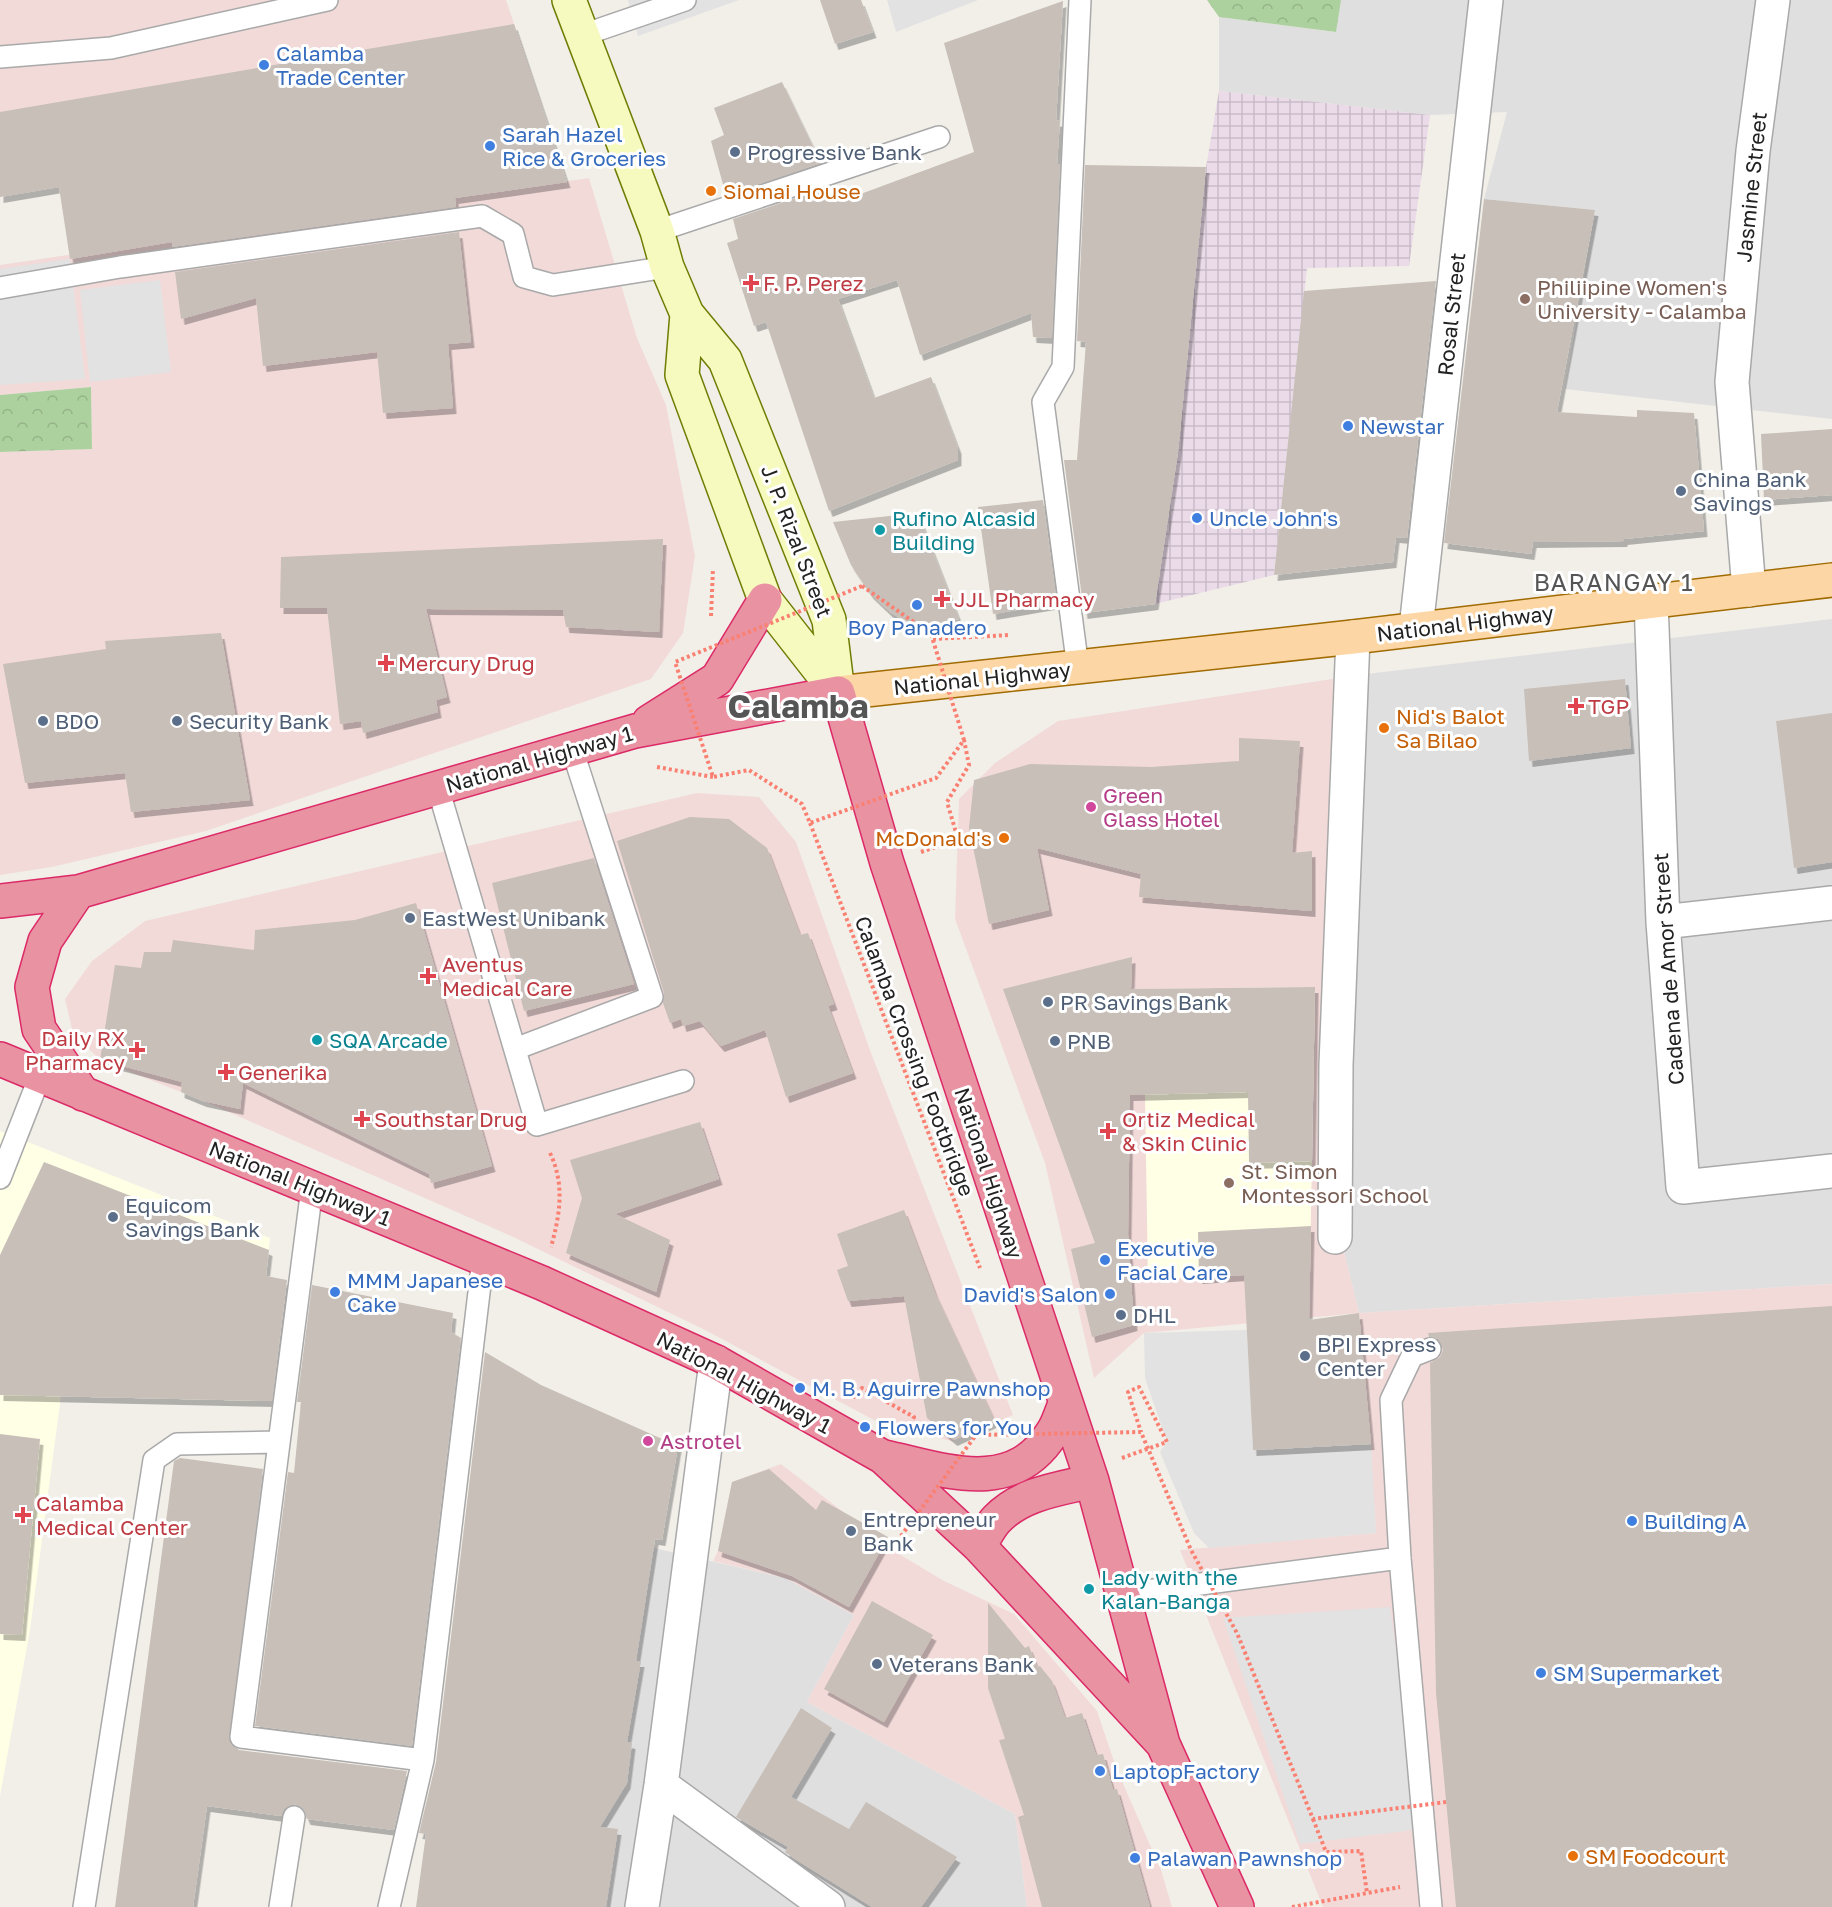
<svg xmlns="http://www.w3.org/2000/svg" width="1832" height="1907" font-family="'Golos Text',sans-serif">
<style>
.residential{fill:#e0dfdf}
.commercial{fill:#f2dad9}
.industrial{fill:url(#industrial-grid)}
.education{fill:#ffffe5}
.forest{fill:url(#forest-crowns)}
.parking{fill:#e2e2e2}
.building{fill:#c7bfb8;filter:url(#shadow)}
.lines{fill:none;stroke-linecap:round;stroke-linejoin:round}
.lane-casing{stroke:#a9a9a9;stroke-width:24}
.street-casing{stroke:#a9a9a9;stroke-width:36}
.secondary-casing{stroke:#707d05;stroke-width:36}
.primary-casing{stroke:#a06b00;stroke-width:36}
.highway-casing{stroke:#dc2a67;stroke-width:36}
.path{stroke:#fa8072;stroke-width:4;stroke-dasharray:3 3;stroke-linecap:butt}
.lane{stroke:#fff;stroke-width:21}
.street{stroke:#fff;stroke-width:33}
.secondary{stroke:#f7fabf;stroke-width:33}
.primary{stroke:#fcd6a4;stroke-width:33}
.highway{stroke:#e892a2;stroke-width:33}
.path-bridge{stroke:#fa8072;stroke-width:4;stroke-dasharray:3 3;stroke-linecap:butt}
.shop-dot{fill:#3f7fe0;stroke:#fff;stroke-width:2}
.service-dot{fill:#5c6f8a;stroke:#fff;stroke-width:2}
.food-dot{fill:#e8710a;stroke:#fff;stroke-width:2}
.health-dot{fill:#e0444e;stroke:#fff;stroke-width:2}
.education-dot{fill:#8d6e63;stroke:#fff;stroke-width:2}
.culture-dot{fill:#0f9aa8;stroke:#fff;stroke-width:2}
.hotel-dot{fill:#d1479c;stroke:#fff;stroke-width:2}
.labels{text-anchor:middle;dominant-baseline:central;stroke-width:6;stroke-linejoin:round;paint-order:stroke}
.shop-label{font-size:21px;fill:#366cbe;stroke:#fff;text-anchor:start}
.service-label{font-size:21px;fill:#4e5e75;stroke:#fff;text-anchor:start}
.street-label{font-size:21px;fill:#222;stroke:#fff}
.food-label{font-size:21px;fill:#c56008;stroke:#fff;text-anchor:start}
.health-label{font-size:21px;fill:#be3a42;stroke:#fff;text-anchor:start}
.education-label{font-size:21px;fill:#785e54;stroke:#fff;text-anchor:start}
.culture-label{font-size:21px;fill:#0d838f;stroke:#fff;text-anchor:start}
.hotel-label{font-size:21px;fill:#b23c85;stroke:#fff;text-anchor:start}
.quarter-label{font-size:24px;letter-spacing:1.5px;fill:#555;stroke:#fff}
.town-label{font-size:33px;font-weight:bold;fill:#555;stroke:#fff}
</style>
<defs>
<pattern id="industrial-grid" width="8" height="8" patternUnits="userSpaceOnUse" patternTransform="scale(1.5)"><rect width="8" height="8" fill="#ebdbe8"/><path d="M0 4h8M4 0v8" fill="none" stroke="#c9bcc7"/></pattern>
<pattern id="forest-crowns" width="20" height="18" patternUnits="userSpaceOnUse" patternTransform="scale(1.5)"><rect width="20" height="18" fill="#add19e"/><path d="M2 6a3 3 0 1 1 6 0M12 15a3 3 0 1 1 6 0" fill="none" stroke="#95b388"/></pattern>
<filter id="shadow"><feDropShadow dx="3.5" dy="6" stdDeviation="0" flood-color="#0004"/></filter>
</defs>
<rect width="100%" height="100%" fill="#f2efe9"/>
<path class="residential" d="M 1341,0 L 1832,0 L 1832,419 L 1565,389 L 1595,210 L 1484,199 L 1507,112 L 1430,115 L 1219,91 L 1219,17 L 1335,32 Z
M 1832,619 L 1832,1284 L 1359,1313 L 1340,1235 L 1358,675 Z
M 519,1517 L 785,1578 L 854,1615 L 807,1702 L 1015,1814 L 1027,1907 L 453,1907 Z"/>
<path class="commercial" d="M 0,0 L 506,0 L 542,106 L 0,197 Z
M 589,178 L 637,338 L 666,405 L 695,556 L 683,633 L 651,679 L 206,831 L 52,867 L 0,875 L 0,452 L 92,449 L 91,387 L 0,395 L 0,265 Z
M 1358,675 L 1340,1235 L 1359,1313 L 1832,1284 L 1832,1907 L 1323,1907 L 1180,1550 L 1376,1533 L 1359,1313 L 1144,1333 L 1094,1378 L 1045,1163 L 955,919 L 959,799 L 995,763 L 1058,721 Z
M 697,793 L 759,797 L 796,842 L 871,1053 L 1013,1415 L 952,1441 L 887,1427 L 705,1330 L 511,1236 L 206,1102 L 100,1060 L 73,1033 L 65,999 L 92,961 L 145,921 Z
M 781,1464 L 894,1551 L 944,1581 L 1014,1614 L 1097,1711 L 1117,1770 L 1161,1870 L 1172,1907 L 1027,1907 L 1015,1814 L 807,1702 L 854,1615 L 785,1578 L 713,1561 L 718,1551 L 732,1482 Z"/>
<path class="industrial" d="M 1219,91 L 1430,115 L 1409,266 L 1307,268 L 1274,575 L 1155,604 L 1178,452 L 1206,167 Z"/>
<path class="education" d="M 1315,987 L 1310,1270 L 1148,1280 L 1145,1095 L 1139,989 Z
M 0,1131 L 270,1238 L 253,1401 L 61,1396 L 30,1630 L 0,1796 Z"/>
<path class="forest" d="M 1207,0 L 1341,0 L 1336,32 L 1219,17 Z
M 91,387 L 92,449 L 0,452 L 0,395 Z"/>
<path class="parking" d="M 628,0 L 739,0 L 638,36 Z
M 887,0 L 978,0 L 896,32 Z
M 70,259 L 85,379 L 0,385 L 0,269 Z
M 160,280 L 171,372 L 90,382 L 80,290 Z
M 1247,1330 L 1253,1450 L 1371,1444 L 1376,1533 L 1209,1548 L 1194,1533 L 1160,1452 L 1167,1442 L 1145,1378 L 1144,1333 Z
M 1390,1607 L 1422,1829 L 1300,1844 L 1223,1618 Z"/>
<path class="building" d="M 820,0 L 861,0 L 873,32 L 835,44 Z
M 1063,1 L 1056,121 L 1060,120 L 1057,164 L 1060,164 L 1052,338 L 1033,337 L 1031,313 L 920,355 L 897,280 L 838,299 L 874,398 L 931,377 L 958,448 L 958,460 L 829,511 L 766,322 L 754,326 L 727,243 L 738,239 L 733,219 L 831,186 L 839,202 L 974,152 L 944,43 Z
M 514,24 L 567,182 L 455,198 L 456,207 L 172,247 L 172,242 L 70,259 L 59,187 L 0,197 L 0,112 Z
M 782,82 L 821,163 L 726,195 L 711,141 L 724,135 L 714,108 Z
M 1085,165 L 1206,167 L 1178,452 L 1155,604 L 1084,613 L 1064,460 L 1077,460 L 1086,342 L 1077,341 Z
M 1484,199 L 1595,210 L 1557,412 L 1637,417 L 1637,410 L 1694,413 L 1704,531 L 1624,539 L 1624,541 L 1533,542 L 1531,554 L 1444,543 Z
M 459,232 L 471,342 L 448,344 L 453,408 L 383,413 L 377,352 L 263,366 L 256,298 L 181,319 L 175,272 Z
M 1436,281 L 1407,538 L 1396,537 L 1393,562 L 1274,575 L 1304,291 Z
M 1832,429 L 1832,495 L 1764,500 L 1761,434 Z
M 1043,500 L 1057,603 L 993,614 L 978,507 Z
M 918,513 L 959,619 L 915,627 L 890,612 L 870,593 L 851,565 L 833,522 Z
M 663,539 L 659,632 L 566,627 L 563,610 L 426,609 L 447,697 L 436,700 L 438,712 L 363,733 L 361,721 L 340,724 L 327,608 L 280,608 L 281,557 Z
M 221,633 L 250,800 L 131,812 L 125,773 L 25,783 L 3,664 L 106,649 L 105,641 Z
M 1625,679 L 1631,748 L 1529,761 L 1524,689 Z
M 1832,713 L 1832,862 L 1794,868 L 1776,721 Z
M 1239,738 L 1300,741 L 1292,853 L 1312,851 L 1312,911 L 1139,897 L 1141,874 L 1037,848 L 1049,910 L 989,924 L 969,828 L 974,780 L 1030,764 L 1151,767 L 1239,761 Z
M 690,817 L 729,819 L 767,848 L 800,935 L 808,933 L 834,1004 L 828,1006 L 853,1073 L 786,1097 L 765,1030 L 721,1046 L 700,1021 L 683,1026 L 681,1019 L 670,1023 L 663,1003 L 664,993 L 617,841 Z
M 594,858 L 634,984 L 524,1011 L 492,883 Z
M 416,903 L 492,1166 L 431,1183 L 429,1174 L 243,1083 L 240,1109 L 203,1101 L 181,1092 L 182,1082 L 100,1060 L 115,965 L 141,968 L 144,952 L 171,952 L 173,940 L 254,950 L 255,930 L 355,920 Z
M 1132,957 L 1131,989 L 1315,987 L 1312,1161 L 1249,1163 L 1248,1092 L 1130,1095 L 1128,1234 L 1134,1325 L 1092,1337 L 1071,1249 L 1095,1243 L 1003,989 Z
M 700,1122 L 719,1179 L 615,1214 L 670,1240 L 656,1292 L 566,1253 L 582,1198 L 570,1160 Z
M 44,1162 L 269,1250 L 266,1276 L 287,1280 L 272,1401 L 0,1395 L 0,1255 Z
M 904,1210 L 935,1293 L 995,1421 L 954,1440 L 927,1418 L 904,1296 L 848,1301 L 837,1270 L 848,1266 L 837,1234 Z
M 1311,1226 L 1309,1320 L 1359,1313 L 1371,1444 L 1253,1450 L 1244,1275 L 1199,1278 L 1198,1232 Z
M 312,1285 L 453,1313 L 451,1332 L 461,1338 L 412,1746 L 255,1726 L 288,1472 L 294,1473 L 301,1402 L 297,1402 Z
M 1832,1306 L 1832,1907 L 1456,1907 L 1436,1693 L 1430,1363 L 1440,1357 L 1443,1350 L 1438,1339 L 1429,1337 L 1428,1333 Z
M 485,1352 L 541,1385 L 678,1446 L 662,1540 L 655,1539 L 636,1661 L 641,1661 L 627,1742 L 632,1743 L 627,1783 L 600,1827 L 618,1829 L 606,1907 L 416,1907 L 426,1834 L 419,1833 L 436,1762 Z
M 0,1434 L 40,1439 L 22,1635 L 0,1634 Z
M 180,1458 L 263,1469 L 230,1742 L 239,1750 L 407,1771 L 394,1830 L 307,1819 L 302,1808 L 295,1804 L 284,1809 L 281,1816 L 207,1806 L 193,1907 L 115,1907 L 174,1461 Z
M 769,1469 L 816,1510 L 822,1500 L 888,1537 L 849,1607 L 792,1576 L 718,1551 L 732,1482 Z
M 872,1601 L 933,1635 L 884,1722 L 824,1689 Z
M 988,1603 L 1025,1648 L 1029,1646 L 1037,1667 L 1040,1666 L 1052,1681 L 1065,1718 L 1082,1713 L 1096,1755 L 1103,1754 L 1113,1790 L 1117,1789 L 1150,1907 L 1042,1907 L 1018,1817 L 1024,1815 L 999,1740 L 1005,1739 L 988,1688 Z
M 801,1708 L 832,1728 L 791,1797 L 849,1829 L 866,1802 L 957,1857 L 921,1907 L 872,1907 L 795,1859 L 785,1852 L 788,1847 L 736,1817 Z"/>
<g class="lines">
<g class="lane-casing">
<path id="lane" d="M 583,35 L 685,0
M 0,57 L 111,48 L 327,0
M 657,231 L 939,137
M 0,288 L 120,267 L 482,216 L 513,234 L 524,277 L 553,285 L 667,267
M 1078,668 L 1043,402 L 1063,367 L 1080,0
M 438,788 L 537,1125 L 683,1081
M 515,1049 L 652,997 L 572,749
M 0,1178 L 40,1076
M 312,1188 L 241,1737 L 423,1760
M 1430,1349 L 1412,1356 L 1391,1400 L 1400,1558 L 1431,1907
M 1124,1594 L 1400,1558
M 84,1907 L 154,1460 L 177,1444 L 278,1442
M 280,1907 L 294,1817
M 389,1907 L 423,1760 L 483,1259"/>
</g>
<g class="street-casing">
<path id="street" d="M 1749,590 L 1732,382 L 1753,151 L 1773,0
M 1651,601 L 1663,922 L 1683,1187 L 1832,1171
M 1416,628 L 1486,0
M 1663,922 L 1832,903
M 1335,1237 L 1336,1065 L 1353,637
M 661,1785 L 828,1907
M 642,1907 L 661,1785 L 716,1362"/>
</g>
<g class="secondary-casing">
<path id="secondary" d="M 569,0 L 657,231 L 667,267 L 687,314 L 725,360 L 829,620 L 838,693
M 687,314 L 682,375 L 765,600 L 837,692"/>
</g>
<g class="primary-casing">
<path id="primary" d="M 838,693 L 1353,637 L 1832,580"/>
</g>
<g class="highway-casing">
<path id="highway" d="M 649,722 L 717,679 L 765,600
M 78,892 L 45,941 L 32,987 L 39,1029 L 83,1094
M 0,901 L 78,892 L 635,731 L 838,693 L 887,863 L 1092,1481 L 1163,1744
M 0,1059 L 542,1283 L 716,1362 L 883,1457 L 979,1546 L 1163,1744 L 1237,1907
M 885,1457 C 944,1470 1012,1497 1052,1433 C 1058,1425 1061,1413 1065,1404
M 979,1546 C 985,1537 990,1526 997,1519 C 1022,1493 1059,1489 1092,1481"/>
</g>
<path class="path" d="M 862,586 L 931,634
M 711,616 L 713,569
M 933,639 L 1010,635
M 657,767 L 713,777
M 810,823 L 980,1268
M 921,852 L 958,839 L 947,802 L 969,765 L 964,740
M 550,1153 C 565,1184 560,1215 551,1247
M 853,1398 L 862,1388 L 914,1417 L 910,1425
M 1122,1458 L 1167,1442 L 1139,1387 L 1128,1392 L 1141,1432
M 1313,1819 L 1326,1852 L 1361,1851 L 1367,1893
M 1292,1907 L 1400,1887"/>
<use href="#lane" class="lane"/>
<use href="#street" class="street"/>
<use href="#secondary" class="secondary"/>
<use href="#primary" class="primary"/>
<use href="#highway" class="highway"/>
<path class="path-bridge" d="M 862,586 L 675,662 L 713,777 L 749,770 L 802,804 L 810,823 L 936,778 L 964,740 L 931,634
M 901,1536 L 976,1435 L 1141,1432 L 1191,1550 L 1237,1633 L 1313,1819 L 1446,1802"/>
</g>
<g class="shop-dot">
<circle cx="264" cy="65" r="6"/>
<circle cx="490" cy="146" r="6"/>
<circle cx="1348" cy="426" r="6"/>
<circle cx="1197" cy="518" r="6"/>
<circle cx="917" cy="605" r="6"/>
<circle cx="1105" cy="1260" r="6"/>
<circle cx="335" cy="1292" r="6"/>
<circle cx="1110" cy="1294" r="6"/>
<circle cx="800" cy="1388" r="6"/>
<circle cx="865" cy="1427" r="6"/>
<circle cx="1632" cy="1521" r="6"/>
<circle cx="1541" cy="1673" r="6"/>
<circle cx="1100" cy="1771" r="6"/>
<circle cx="1135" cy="1858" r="6"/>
</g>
<g class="service-dot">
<circle cx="735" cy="152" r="6"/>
<circle cx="1681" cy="491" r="6"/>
<circle cx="43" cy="721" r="6"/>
<circle cx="177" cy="721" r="6"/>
<circle cx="410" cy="918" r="6"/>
<circle cx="1048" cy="1002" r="6"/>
<circle cx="1055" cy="1041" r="6"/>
<circle cx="113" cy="1217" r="6"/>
<circle cx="1121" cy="1315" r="6"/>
<circle cx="1305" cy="1356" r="6"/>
<circle cx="851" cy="1531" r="6"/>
<circle cx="877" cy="1664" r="6"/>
</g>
<g class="food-dot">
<circle cx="711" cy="191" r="6"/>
<circle cx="1384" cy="728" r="6"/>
<circle cx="1004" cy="838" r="6"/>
<circle cx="1573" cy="1856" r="6"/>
</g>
<g class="health-dot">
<path d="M748 274h6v6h6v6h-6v6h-6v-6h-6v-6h6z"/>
<path d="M939 590h6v6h6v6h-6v6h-6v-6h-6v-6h6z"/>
<path d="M383 654h6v6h6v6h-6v6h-6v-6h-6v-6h6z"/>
<path d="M1573 697h6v6h6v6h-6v6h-6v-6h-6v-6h6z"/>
<path d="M425 967h6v6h6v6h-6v6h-6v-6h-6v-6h6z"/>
<path d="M134 1041h6v6h6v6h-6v6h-6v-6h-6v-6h6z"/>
<path d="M223 1063h6v6h6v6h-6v6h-6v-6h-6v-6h6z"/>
<path d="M359 1110h6v6h6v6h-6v6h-6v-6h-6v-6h6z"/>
<path d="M1105 1122h6v6h6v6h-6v6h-6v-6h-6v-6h6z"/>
<path d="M20 1506h6v6h6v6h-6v6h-6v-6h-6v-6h6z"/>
</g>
<g class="education-dot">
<circle cx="1525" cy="299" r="6"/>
<circle cx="1229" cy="1183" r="6"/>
</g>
<g class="culture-dot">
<circle cx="880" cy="530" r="6"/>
<circle cx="317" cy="1040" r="6"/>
<circle cx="1089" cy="1589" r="6"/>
</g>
<g class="hotel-dot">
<circle cx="1091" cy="807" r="6"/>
<circle cx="648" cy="1441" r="6"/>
</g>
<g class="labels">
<g class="shop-label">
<text x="276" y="53">Calamba<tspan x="276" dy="24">Trade Center</tspan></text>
<text x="502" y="134">Sarah Hazel<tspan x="502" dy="24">Rice &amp; Groceries</tspan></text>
<text x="1360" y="426">Newstar</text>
<text x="1209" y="518">Uncle John's</text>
<text x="917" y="627" text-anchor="middle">Boy Panadero</text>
<text x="1117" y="1248">Executive<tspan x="1117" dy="24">Facial Care</tspan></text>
<text x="347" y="1280">MMM Japanese<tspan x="347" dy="24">Cake</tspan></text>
<text x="1098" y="1294" text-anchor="end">David's Salon</text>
<text x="812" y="1388">M. B. Aguirre Pawnshop</text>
<text x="877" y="1427">Flowers for You</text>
<text x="1644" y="1521">Building A</text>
<text x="1553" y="1673">SM Supermarket</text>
<text x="1112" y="1771">LaptopFactory</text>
<text x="1147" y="1858">Palawan Pawnshop</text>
</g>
<g class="service-label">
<text x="747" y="152">Progressive Bank</text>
<text x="1693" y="479">China Bank<tspan x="1693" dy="24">Savings</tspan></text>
<text x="55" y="721">BDO</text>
<text x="189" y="721">Security Bank</text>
<text x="422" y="918">EastWest Unibank</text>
<text x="1060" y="1002">PR Savings Bank</text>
<text x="1067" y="1041">PNB</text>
<text x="125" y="1205">Equicom<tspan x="125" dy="24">Savings Bank</tspan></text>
<text x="1133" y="1315">DHL</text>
<text x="1317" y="1344">BPI Express<tspan x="1317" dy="24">Center</tspan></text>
<text x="863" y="1519">Entrepreneur<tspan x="863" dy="24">Bank</tspan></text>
<text x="889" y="1664">Veterans Bank</text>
</g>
<g class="street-label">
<text transform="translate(1751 187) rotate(-84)">Jasmine Street</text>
<text transform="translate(1451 314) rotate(-84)">Rosal Street</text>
<text transform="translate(797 541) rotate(69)">J. P. Rizal Street</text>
<text transform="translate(1465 623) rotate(-7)">National Highway</text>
<text transform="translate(982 678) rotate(-6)">National Highway</text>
<text transform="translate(539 759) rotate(-16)">National Highway 1</text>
<text transform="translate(1668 969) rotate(-94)">Cadena de Amor Street</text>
<text transform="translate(915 1056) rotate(69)">Calamba Crossing Footbridge</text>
<text transform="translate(989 1173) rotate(72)">National Highway</text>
<text transform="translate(300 1183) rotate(22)">National Highway 1</text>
<text transform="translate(744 1382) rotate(28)">National Highway 1</text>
</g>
<g class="food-label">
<text x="723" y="191">Siomai House</text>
<text x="1396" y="716">Nid's Balot<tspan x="1396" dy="24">Sa Bilao</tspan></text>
<text x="992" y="838" text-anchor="end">McDonald's</text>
<text x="1585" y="1856">SM Foodcourt</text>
</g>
<g class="health-label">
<text x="763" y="283">F. P. Perez</text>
<text x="954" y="599">JJL Pharmacy</text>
<text x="398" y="663">Mercury Drug</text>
<text x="1588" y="706">TGP</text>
<text x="442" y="964">Aventus<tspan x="442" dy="24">Medical Care</tspan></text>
<text x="125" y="1038" text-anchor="end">Daily RX<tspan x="125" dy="24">Pharmacy</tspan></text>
<text x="238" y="1072">Generika</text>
<text x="374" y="1119">Southstar Drug</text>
<text x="1122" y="1119">Ortiz Medical<tspan x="1122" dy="24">&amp; Skin Clinic</tspan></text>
<text x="36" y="1503">Calamba<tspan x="36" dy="24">Medical Center</tspan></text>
</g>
<g class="education-label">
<text x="1537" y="287">Philiipine Women's<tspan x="1537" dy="24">University - Calamba</tspan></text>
<text x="1241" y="1171">St. Simon<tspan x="1241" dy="24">Montessori School</tspan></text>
</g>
<g class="culture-label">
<text x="892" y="518">Rufino Alcasid<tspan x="892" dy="24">Building</tspan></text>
<text x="329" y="1040">SQA Arcade</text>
<text x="1101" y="1577">Lady with the<tspan x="1101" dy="24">Kalan-Banga</tspan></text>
</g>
<g class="hotel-label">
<text x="1103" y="795">Green<tspan x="1103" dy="24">Glass Hotel</tspan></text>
<text x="660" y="1441">Astrotel</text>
</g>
<g class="quarter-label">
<text x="1614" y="581">BARANGAY 1</text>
</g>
<g class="town-label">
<text x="798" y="705">Calamba</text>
</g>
</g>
</svg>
